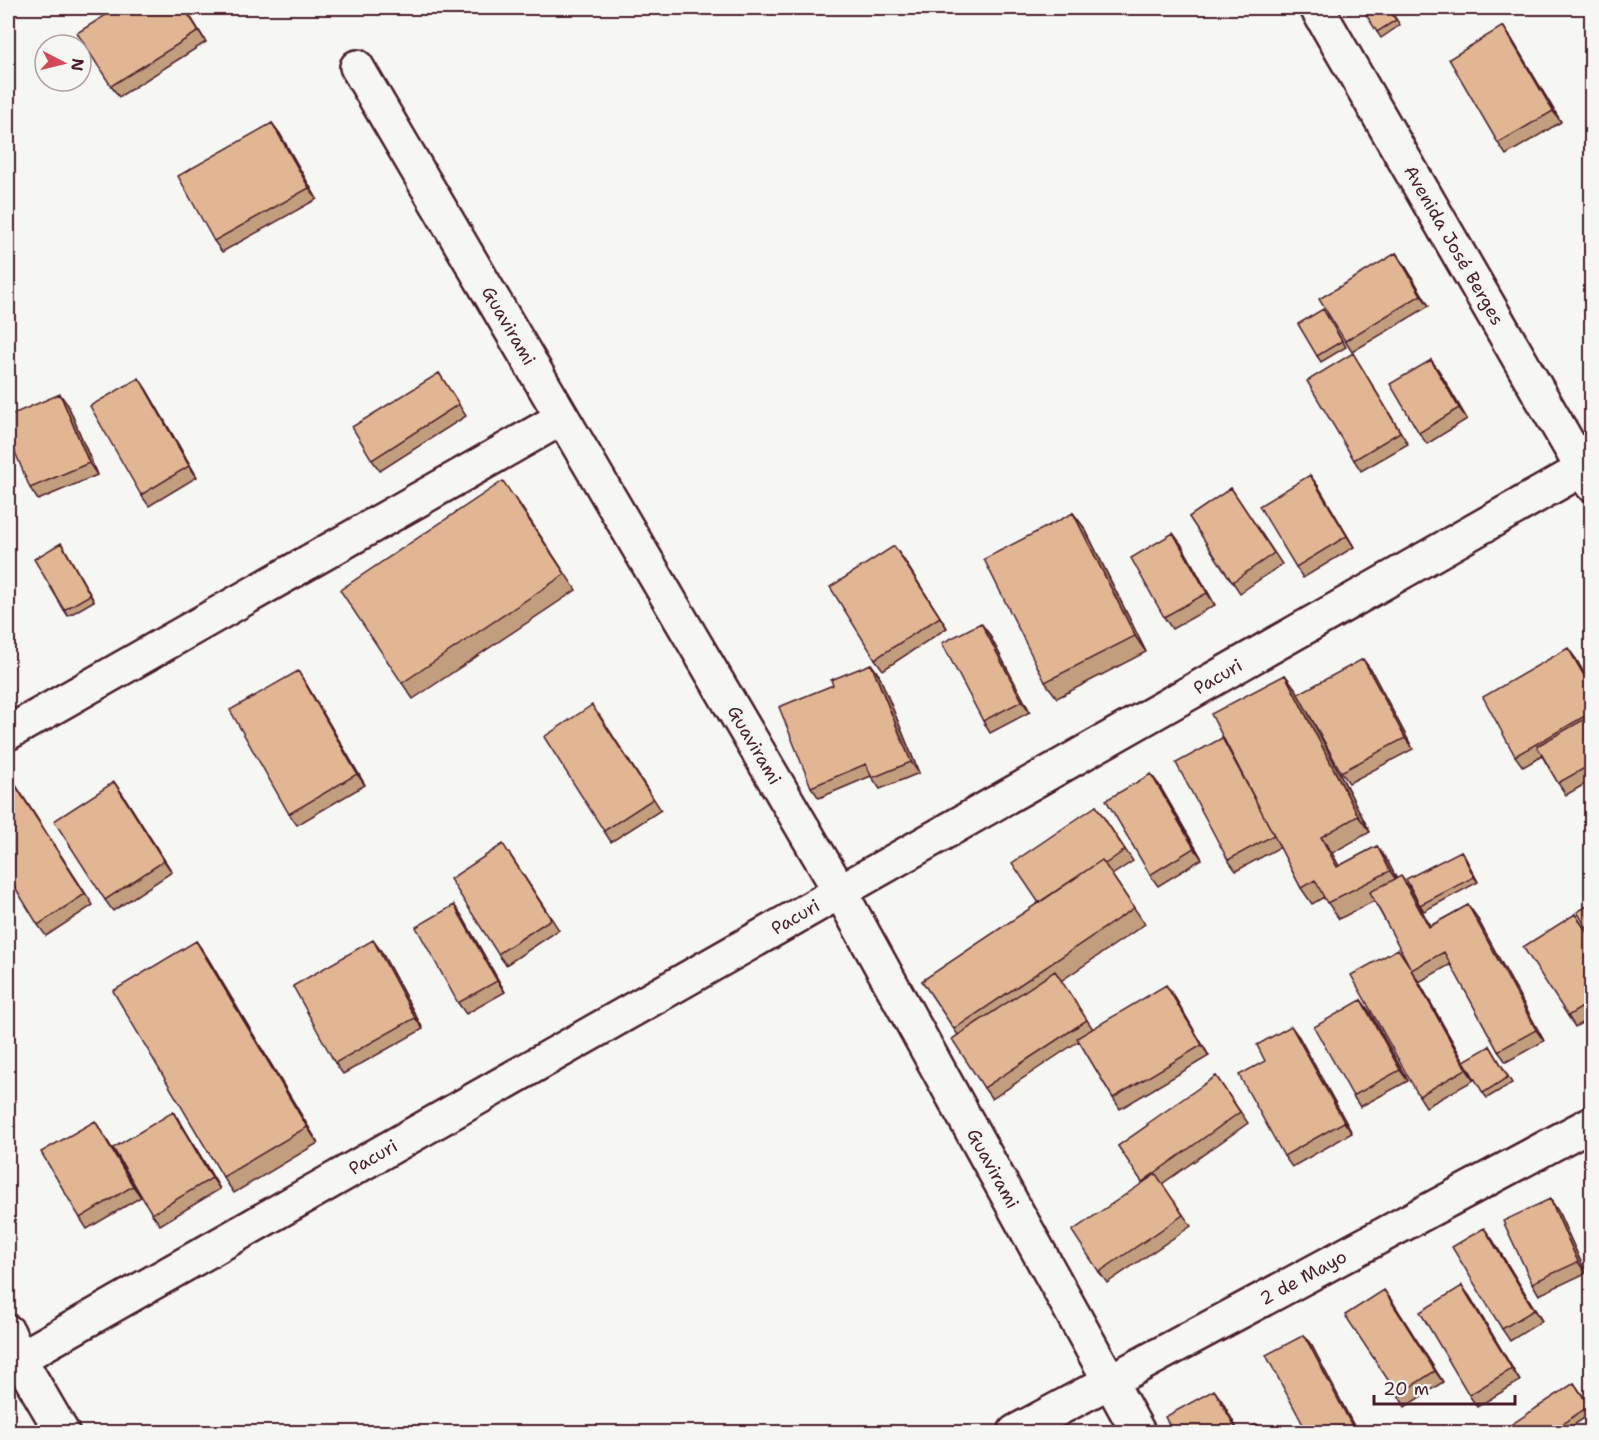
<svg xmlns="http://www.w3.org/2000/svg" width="1599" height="1440" font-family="'Shantell Sans',sans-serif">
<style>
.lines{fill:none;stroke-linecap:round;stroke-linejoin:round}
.minor-casing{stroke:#4a1f2b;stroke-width:38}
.minor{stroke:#f6f6f2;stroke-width:33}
.wall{fill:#c29d7e;stroke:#4a1f2b;stroke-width:1.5}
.shaded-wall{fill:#9e7f66;stroke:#4a1f2b;stroke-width:1.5}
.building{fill:#e2b692;stroke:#4a1f2b;stroke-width:1.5}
.labels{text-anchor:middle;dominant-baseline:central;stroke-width:4.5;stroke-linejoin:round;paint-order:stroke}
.street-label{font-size:18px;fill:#4a1f2b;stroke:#f6f6f2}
</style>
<rect width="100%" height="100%" fill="#f6f6f2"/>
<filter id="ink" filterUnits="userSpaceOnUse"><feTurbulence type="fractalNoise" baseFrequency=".0167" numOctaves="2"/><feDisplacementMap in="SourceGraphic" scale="12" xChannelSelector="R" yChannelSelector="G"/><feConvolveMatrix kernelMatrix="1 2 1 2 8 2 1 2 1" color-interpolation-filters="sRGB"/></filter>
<g filter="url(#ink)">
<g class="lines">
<g class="minor-casing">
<g id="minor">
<path id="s1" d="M 1317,8 L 1592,485"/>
<path id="s2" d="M 357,67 L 841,893 L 1138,1432"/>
<path d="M 8,733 L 562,418"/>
<path d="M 8,1332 L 19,1358 L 62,1432"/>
<path id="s3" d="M 8,1365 L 1583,469"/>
<path id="s4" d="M 1015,1432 L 1592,1123"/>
</g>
</g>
<use href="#minor" class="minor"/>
</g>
<path class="wall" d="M 185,8 L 206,42 L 119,97 L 111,86 Z
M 1389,8 L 1400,25 L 1381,38 L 1377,32 Z
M 1511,38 L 1561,122 L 1506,155 L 1498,143 Z
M 272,123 L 280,134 L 317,199 L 222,252 L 214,241 Z
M 1396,253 L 1404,264 L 1429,306 L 1352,352 L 1345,341 Z
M 1327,315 L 1346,347 L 1321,362 L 1317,356 Z
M 1431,360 L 1439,371 L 1467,419 L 1427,444 L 1419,433 Z
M 1360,365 L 1408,444 L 1361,471 L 1354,460 Z
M 439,373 L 466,416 L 380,471 L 372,460 Z
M 146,389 L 197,477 L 149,506 L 141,495 Z
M 68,405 L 97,475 L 38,500 L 30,488 Z
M 1318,486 L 1354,547 L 1303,578 L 1296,567 Z
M 1231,488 L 1282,564 L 1240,593 L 1189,517 Z
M 515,497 L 576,590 L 413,699 L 402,683 Z
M 1073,513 L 1085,529 L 1146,652 L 1057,698 L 1045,682 Z
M 61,543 L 94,601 L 68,616 L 64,610 Z
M 1181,544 L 1215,605 L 1172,629 L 1164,617 Z
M 902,557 L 947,628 L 883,670 L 875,659 Z
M 989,634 L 1030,712 L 990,733 L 983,721 Z
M 1576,659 L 1592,687 L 1592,780 L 1566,795 L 1558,783 L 1542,756 L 1523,767 L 1515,756 Z
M 871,664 L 879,675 L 919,773 L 880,789 L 871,776 L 819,798 L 811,787 L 833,685 Z
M 1371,670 L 1413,749 L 1349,783 L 1341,772 Z
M 1285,675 L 1297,691 L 1370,832 L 1332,853 L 1339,866 L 1377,846 L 1388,862 L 1396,878 L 1409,887 L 1430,926 L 1468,905 L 1476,916 L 1544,1041 L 1506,1062 L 1498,1051 L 1451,964 L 1419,982 L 1474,1080 L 1426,1107 L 1419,1096 L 1409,963 L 1374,901 L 1339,919 L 1324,897 L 1312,904 L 1301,888 L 1280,847 L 1236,871 L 1228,860 L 1222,738 L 1227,746 Z
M 305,682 L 365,785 L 297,825 L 289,814 Z
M 600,716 L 661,810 L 611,842 L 604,831 Z
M 8,773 L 93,905 L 46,936 L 38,925 Z
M 114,782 L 172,872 L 113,911 L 105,900 Z
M 1159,785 L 1202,859 L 1158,886 L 1150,875 Z
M 1096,806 L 1133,861 L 1112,875 L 1145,924 L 1061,981 L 1093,1029 L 1174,996 L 1209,1056 L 1120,1109 L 1113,1098 L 1079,1041 L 992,1099 L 984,1088 L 958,1035 L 922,981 L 1039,903 Z
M 1461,851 L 1478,882 L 1424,911 L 1420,905 Z
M 511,856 L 559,930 L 506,965 L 498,954 Z
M 454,905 L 462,916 L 505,992 L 466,1014 L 458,1003 Z
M 1575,914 L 1592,939 L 1592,1017 L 1575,1027 L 1568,1016 Z
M 196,941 L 207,957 L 318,1143 L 234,1193 L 223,1177 Z
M 381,951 L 423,1029 L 343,1074 L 335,1063 Z
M 1361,1000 L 1369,1011 L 1408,1081 L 1360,1107 L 1353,1096 Z
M 1299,1037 L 1352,1133 L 1292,1167 L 1284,1156 L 1265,1061 Z
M 1490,1046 L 1512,1083 L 1487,1098 L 1483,1093 Z
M 1216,1076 L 1248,1123 L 1162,1184 L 1191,1226 L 1107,1283 L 1099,1272 L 1143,1183 L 1118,1146 L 1148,1125 Z
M 173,1112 L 181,1123 L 220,1189 L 160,1225 L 152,1214 Z
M 102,1132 L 141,1197 L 87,1229 L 80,1218 Z
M 1550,1199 L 1558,1211 L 1586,1273 L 1539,1295 L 1532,1283 Z
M 1492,1239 L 1542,1321 L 1510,1341 L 1502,1329 Z
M 1462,1286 L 1470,1297 L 1520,1381 L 1477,1407 L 1469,1395 Z
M 1392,1301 L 1443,1382 L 1405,1407 L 1398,1395 Z
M 1312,1346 L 1357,1432 L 1307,1432 Z
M 1574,1383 L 1592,1409 L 1592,1413 L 1563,1432 L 1505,1432 Z"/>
<path class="shaded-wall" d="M 184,8 L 185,8 L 206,42 L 199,31 Z
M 1503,26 L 1511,38 L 1561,122 L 1553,111 Z
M 272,123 L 280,134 L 317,199 L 309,188 Z
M 1396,253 L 1404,264 L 1429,306 L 1421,295 Z
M 1431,360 L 1439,371 L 1467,419 L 1459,408 Z
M 139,378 L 146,389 L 197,477 L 189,466 Z
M 60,394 L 68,405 L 97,475 L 89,463 Z
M 1310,475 L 1318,486 L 1354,547 L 1347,536 Z
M 1073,513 L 1085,529 L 1146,652 L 1135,636 Z
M 1173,533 L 1181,544 L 1215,605 L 1207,593 Z
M 61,543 L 65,549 L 94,601 L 90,595 Z
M 894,546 L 902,557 L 947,628 L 940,617 Z
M 981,623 L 989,634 L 1030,712 L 1022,701 Z
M 1568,648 L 1576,659 L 1592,687 L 1592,689 Z
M 1363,659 L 1371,670 L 1413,749 L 1405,738 Z
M 871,664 L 879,675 L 919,773 L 911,762 Z
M 298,671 L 305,682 L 365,785 L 357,774 Z
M 1285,675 L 1297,691 L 1370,832 L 1358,816 Z
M 1151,774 L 1159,785 L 1202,859 L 1194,848 Z
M 114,782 L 122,793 L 172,872 L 164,861 Z
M 1321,837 L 1332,853 L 1348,883 L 1337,867 Z
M 1377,846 L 1388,862 L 1401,887 L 1390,871 Z
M 1461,851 L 1465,857 L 1478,882 L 1474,877 Z
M 1401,876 L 1409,887 L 1437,938 L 1429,927 Z
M 454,905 L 462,916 L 505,992 L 497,981 Z
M 1468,905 L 1476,916 L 1544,1041 L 1536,1030 Z
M 373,940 L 381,951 L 423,1029 L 415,1018 Z
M 196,941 L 207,957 L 318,1143 L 307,1127 Z
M 1411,970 L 1419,982 L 1474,1080 L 1466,1069 Z
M 1166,985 L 1174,996 L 1209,1056 L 1202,1045 Z
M 1361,1000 L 1369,1011 L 1408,1081 L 1400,1070 Z
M 1291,1026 L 1299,1037 L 1352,1133 L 1344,1122 Z
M 173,1112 L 181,1123 L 220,1189 L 212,1178 Z
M 95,1121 L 102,1132 L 141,1197 L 133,1186 Z
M 1550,1199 L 1558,1211 L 1586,1273 L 1578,1262 Z
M 1484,1228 L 1492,1239 L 1542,1321 L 1534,1310 Z
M 1462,1286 L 1470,1297 L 1520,1381 L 1512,1369 Z
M 1384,1290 L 1392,1301 L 1443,1382 L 1435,1371 Z
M 1304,1335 L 1312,1346 L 1357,1432 L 1352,1426 Z
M 1214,1390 L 1222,1401 L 1239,1432 L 1238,1432 Z"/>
<path class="building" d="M 117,8 L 184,8 L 199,31 L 111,86 L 77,33 Z
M 1362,8 L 1388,8 L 1396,20 L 1377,32 Z
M 1503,26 L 1553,111 L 1498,143 L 1449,59 Z
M 272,123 L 309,188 L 214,241 L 178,176 Z
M 1396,253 L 1421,295 L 1345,341 L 1319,299 Z
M 1323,309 L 1342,341 L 1317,356 L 1298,324 Z
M 1353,353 L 1400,432 L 1354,460 L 1307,381 Z
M 1431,360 L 1459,408 L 1419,433 L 1390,384 Z
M 439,373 L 459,404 L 372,460 L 352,427 Z
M 139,378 L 189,466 L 141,495 L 90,406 Z
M 60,394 L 89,463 L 30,488 L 8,435 L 8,416 Z
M 1310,475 L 1347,536 L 1296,567 L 1259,506 Z
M 503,481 L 565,574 L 402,683 L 340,590 Z
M 1231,488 L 1274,553 L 1232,582 L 1189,517 Z
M 1073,513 L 1135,636 L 1045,682 L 984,559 Z
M 1173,533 L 1207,593 L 1164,617 L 1131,558 Z
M 61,543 L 90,595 L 64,610 L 34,559 Z
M 894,546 L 940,617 L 875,659 L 830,587 Z
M 981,623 L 1022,701 L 983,721 L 942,643 Z
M 1568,648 L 1592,689 L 1592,712 L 1515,756 L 1483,697 Z
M 1363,659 L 1405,738 L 1341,772 L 1298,694 Z
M 871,664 L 911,762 L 872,778 L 866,764 L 811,787 L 779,707 L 833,685 L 831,680 Z
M 298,671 L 357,774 L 289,814 L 230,710 Z
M 1285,675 L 1358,816 L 1321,837 L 1337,867 L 1377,846 L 1390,871 L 1327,903 L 1315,880 L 1301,888 L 1211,714 Z
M 592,705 L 653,799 L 604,831 L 544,737 Z
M 1592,715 L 1592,764 L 1558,783 L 1537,746 Z
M 1222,738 L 1274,835 L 1228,860 L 1176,763 Z
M 8,774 L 85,894 L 38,925 L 8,876 Z
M 1151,774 L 1194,848 L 1150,875 L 1106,800 Z
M 114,782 L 164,861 L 105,900 L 54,821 Z
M 1096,806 L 1125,850 L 1105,864 L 1102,860 L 1039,903 L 1012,863 Z
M 503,844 L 551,919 L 498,954 L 450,879 Z
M 1461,851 L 1474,877 L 1420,905 L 1406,879 Z
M 1102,860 L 1134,908 L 954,1029 L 922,981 Z
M 1401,876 L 1429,927 L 1468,905 L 1536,1030 L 1498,1051 L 1444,952 L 1411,970 L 1466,1069 L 1419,1096 L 1351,975 L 1398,949 L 1410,967 L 1370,892 Z
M 1592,903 L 1592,936 L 1577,912 Z
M 454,905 L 497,981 L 458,1003 L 416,927 Z
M 1575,914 L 1592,940 L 1592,1001 L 1568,1016 L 1523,947 Z
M 373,940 L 415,1018 L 335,1063 L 293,986 Z
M 196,941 L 307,1127 L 223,1177 L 113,991 Z
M 1055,971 L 1087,1020 L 984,1088 L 952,1039 Z
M 1166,985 L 1202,1045 L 1113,1098 L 1077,1038 Z
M 1361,1000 L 1400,1070 L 1353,1096 L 1314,1027 Z
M 1291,1026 L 1344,1122 L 1284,1156 L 1239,1075 L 1265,1061 L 1257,1045 Z
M 1490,1046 L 1508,1077 L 1483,1093 L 1464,1061 Z
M 1216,1076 L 1240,1112 L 1142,1182 L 1118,1146 L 1148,1125 L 1147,1124 Z
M 173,1112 L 212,1178 L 152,1214 L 113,1148 Z
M 95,1121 L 133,1186 L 80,1218 L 41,1152 Z
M 1156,1174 L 1183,1215 L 1099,1272 L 1072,1231 Z
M 1550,1199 L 1578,1262 L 1532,1283 L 1503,1221 Z
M 1484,1228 L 1534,1310 L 1502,1329 L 1452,1247 Z
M 1462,1286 L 1512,1369 L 1469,1395 L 1420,1312 Z
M 1384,1290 L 1435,1371 L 1398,1395 L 1345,1315 Z
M 1304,1335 L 1352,1426 L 1341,1432 L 1307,1432 L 1266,1355 Z
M 1574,1383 L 1589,1406 L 1550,1432 L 1505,1432 L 1503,1430 Z
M 1214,1390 L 1238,1432 L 1173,1432 L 1165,1417 Z
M 1257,1424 L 1262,1432 L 1242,1432 Z"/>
</g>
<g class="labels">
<g class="street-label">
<text stroke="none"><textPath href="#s1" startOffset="274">Avenida José Berges</textPath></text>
<text stroke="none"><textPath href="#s2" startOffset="300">Guavirami</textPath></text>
<text stroke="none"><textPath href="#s3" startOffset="1392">Pacuri</textPath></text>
<text stroke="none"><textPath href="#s2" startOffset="786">Guavirami</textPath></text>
<text stroke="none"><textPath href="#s3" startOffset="906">Pacuri</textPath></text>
<text stroke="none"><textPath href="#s3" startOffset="420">Pacuri</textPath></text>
<text stroke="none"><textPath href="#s2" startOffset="1272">Guavirami</textPath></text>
<text stroke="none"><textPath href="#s4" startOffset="327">2 de Mayo</textPath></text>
</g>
</g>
<rect width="1599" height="1440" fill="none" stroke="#f6f6f2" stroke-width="30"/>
<rect x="15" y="15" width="1569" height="1410" fill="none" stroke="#4a1f2b" stroke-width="2" filter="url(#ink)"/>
<g transform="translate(63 63) rotate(97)"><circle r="28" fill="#f6f6f2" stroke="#b1a0a2" stroke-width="1.5"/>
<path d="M0-4.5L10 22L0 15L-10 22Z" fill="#d1495b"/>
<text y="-9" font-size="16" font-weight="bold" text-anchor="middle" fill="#4a1f2b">N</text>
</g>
<path d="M1374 1395v9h141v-9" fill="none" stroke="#4a1f2b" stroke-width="3"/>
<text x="1383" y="1395" font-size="18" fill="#4a1f2b" stroke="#f6f6f2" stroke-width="4.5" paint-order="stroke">20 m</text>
</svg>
